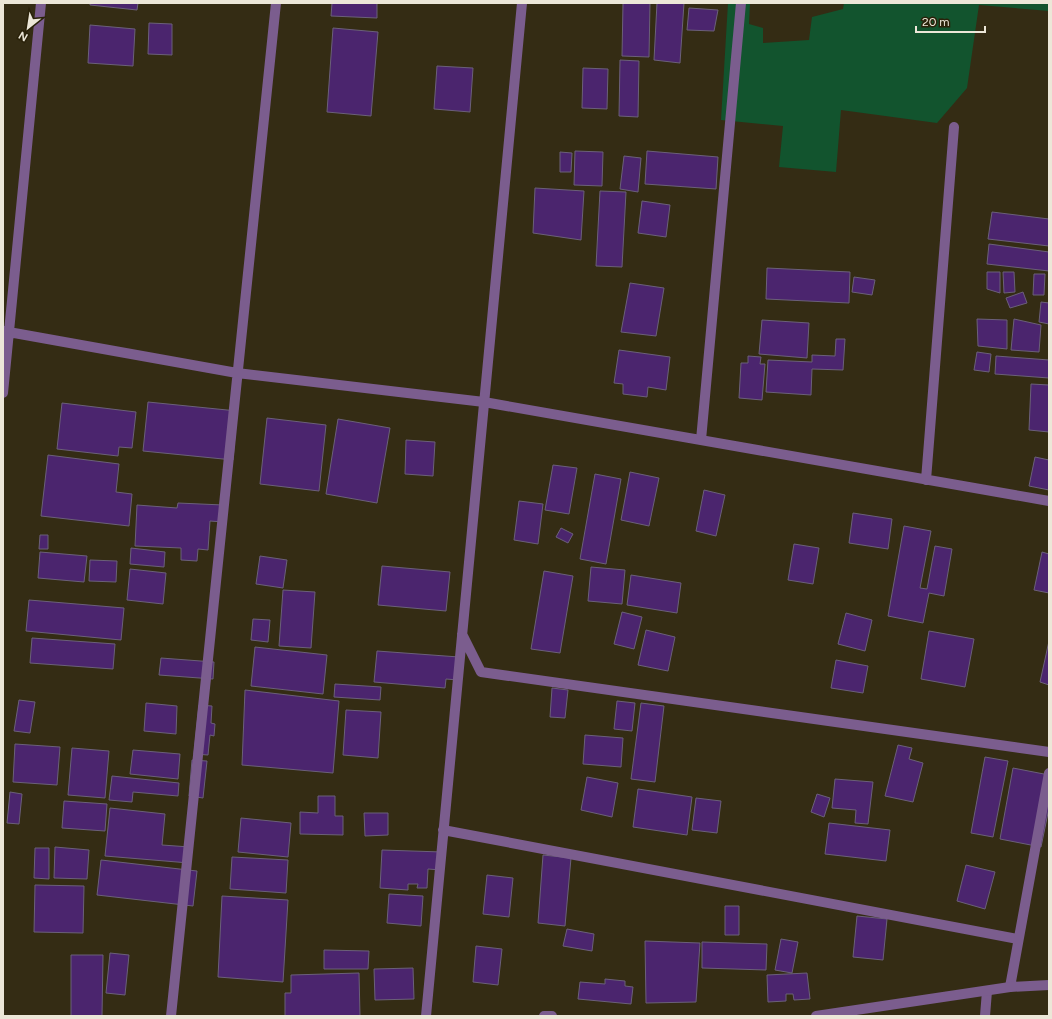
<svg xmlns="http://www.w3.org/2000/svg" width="1052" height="1019" font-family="Figtree,sans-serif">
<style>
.green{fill:#12542e}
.building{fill:#4b256e;stroke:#6b6079}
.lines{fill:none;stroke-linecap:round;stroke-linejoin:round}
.minor{stroke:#7b5d8e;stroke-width:10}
.tertiary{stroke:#7b5d8e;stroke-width:10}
</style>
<rect width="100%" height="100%" fill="#342c14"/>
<path class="green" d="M 728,3 L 750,3 L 749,24 L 763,28 L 763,43 L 809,40 L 812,17 L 843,9 L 844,3 L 1049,3 L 1049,11 L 979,5 L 967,88 L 937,123 L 841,110 L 836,172 L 779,167 L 783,126 L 721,120 Z"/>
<path class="building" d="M 90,3 L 138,3 L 137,10 L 90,5 Z
M 332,3 L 377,3 L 377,18 L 331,16 Z
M 623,3 L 650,3 L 649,57 L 622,56 Z
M 657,3 L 684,3 L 680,63 L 654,60 Z
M 689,8 L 718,10 L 714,31 L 687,30 Z
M 149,23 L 172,24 L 172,55 L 148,54 Z
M 90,25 L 135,29 L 133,66 L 88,63 Z
M 333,28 L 378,32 L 371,116 L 327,112 Z
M 620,60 L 639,61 L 638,117 L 619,116 Z
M 437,66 L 473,68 L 470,112 L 434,109 Z
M 583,68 L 608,69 L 607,109 L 582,108 Z
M 575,151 L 603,152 L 602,186 L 574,185 Z
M 647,151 L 718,157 L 716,189 L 645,184 Z
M 560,152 L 572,153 L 571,172 L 560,172 Z
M 624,156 L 641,158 L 638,192 L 620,189 Z
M 535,188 L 584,191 L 581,240 L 533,233 Z
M 600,191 L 626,192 L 622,267 L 596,266 Z
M 642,201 L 670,205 L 666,237 L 638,233 Z
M 992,212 L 1049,219 L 1049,246 L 988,239 Z
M 989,244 L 1049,252 L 1049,271 L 987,264 Z
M 767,268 L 850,272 L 849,303 L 766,299 Z
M 987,272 L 1000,272 L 1000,293 L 987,289 Z
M 1003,272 L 1014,272 L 1015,292 L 1004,293 Z
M 1034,274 L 1045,274 L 1044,295 L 1033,295 Z
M 854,277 L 875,280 L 872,295 L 852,292 Z
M 630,283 L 664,288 L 656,336 L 621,332 Z
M 1023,292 L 1027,303 L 1010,308 L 1006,298 Z
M 1041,302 L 1049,303 L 1049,324 L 1039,322 Z
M 977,319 L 1007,320 L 1007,349 L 978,346 Z
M 1014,319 L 1041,325 L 1039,352 L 1011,350 Z
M 762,320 L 809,323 L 807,358 L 759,354 Z
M 836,339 L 845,339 L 843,370 L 812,369 L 811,395 L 766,392 L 768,360 L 812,362 L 812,355 L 835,356 Z
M 619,350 L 670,357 L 666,390 L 648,387 L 647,397 L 623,394 L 623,384 L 614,383 Z
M 977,352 L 991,354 L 989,372 L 974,370 Z
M 748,356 L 761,357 L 760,364 L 765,364 L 762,400 L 739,398 L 741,363 L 748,363 Z
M 996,356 L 1049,360 L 1049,378 L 995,374 Z
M 1031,384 L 1049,385 L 1049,432 L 1029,430 Z
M 148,402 L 237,411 L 233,460 L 143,451 Z
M 62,403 L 136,412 L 132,448 L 119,447 L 118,456 L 57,449 Z
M 267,418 L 326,425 L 319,491 L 260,484 Z
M 338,419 L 390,428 L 377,503 L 326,494 Z
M 406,440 L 435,442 L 433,476 L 405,474 Z
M 48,455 L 119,464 L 116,492 L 132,494 L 129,526 L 41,516 Z
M 1035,457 L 1049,460 L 1049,490 L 1029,486 Z
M 553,465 L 577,468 L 569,514 L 545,510 Z
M 630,472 L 659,478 L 649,526 L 621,520 Z
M 595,474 L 621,479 L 606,564 L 580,559 Z
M 704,490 L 725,495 L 716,536 L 696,531 Z
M 519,501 L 543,504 L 538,544 L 514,540 Z
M 178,503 L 223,505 L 223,522 L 210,521 L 208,550 L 198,549 L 197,561 L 181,560 L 181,548 L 135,546 L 137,505 L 177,508 Z
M 853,513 L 892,519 L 888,549 L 849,543 Z
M 904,526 L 931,531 L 920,588 L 927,589 L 935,546 L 952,549 L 944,596 L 929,593 L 923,623 L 888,616 Z
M 561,528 L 573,534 L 568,543 L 556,537 Z
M 40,535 L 48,535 L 48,549 L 39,549 Z
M 794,544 L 819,548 L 813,584 L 788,580 Z
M 131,548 L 165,552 L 164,567 L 130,564 Z
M 40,552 L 87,556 L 84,582 L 38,578 Z
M 1042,552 L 1049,554 L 1049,593 L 1034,590 Z
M 260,556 L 287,560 L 283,588 L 256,584 Z
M 90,560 L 117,561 L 116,582 L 89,581 Z
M 382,566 L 450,572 L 446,611 L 378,605 Z
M 591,567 L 625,570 L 622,604 L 588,601 Z
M 130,569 L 166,573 L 163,604 L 127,600 Z
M 544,571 L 573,576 L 560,653 L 531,649 Z
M 631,575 L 681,583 L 677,613 L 627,605 Z
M 283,590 L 315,592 L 311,648 L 279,646 Z
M 29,600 L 124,608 L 121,640 L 26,631 Z
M 622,612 L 642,617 L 634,649 L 614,644 Z
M 846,613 L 872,620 L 865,651 L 838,644 Z
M 253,619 L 270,620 L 268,642 L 251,640 Z
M 646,630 L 675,637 L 668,671 L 638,665 Z
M 929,631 L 974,639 L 965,687 L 921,679 Z
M 32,638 L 115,644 L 113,669 L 30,663 Z
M 1049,641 L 1049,685 L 1040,682 Z
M 255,647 L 327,655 L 323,694 L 251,686 Z
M 377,651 L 459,657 L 458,680 L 446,679 L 445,688 L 374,682 Z
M 161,658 L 214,662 L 213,679 L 159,675 Z
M 836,660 L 868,666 L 863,693 L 831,688 Z
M 335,684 L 381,687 L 380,700 L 334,697 Z
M 552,688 L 568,690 L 565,718 L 550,717 Z
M 245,690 L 339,701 L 333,773 L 242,765 Z
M 19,700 L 35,702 L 30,733 L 14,731 Z
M 617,701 L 635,703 L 632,731 L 614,729 Z
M 146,703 L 177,706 L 176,734 L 144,731 Z
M 641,703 L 664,706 L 655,782 L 631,779 Z
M 199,705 L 212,706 L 211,723 L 215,724 L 214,736 L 210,735 L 208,755 L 194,754 Z
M 346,710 L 381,712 L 378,758 L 343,755 Z
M 585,735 L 623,738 L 621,767 L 583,764 Z
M 15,744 L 60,747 L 57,785 L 13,782 Z
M 898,745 L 912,748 L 909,759 L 923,763 L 913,802 L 885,796 Z
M 72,748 L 109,751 L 105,798 L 68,795 Z
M 133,750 L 180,754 L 178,779 L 130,774 Z
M 985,757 L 1008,761 L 993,837 L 971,833 Z
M 192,760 L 207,761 L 203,798 L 189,796 Z
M 1013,768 L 1049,775 L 1049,808 L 1041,847 L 1000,839 Z
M 112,776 L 179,783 L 178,796 L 133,792 L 132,802 L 109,800 Z
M 587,777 L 618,783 L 612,817 L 581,810 Z
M 835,779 L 873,782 L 868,824 L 855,823 L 856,810 L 832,808 Z
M 638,789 L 692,797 L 687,835 L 633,827 Z
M 10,792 L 22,794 L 19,824 L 7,823 Z
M 817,794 L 830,798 L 824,817 L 811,812 Z
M 318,796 L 335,796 L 335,816 L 343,816 L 343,835 L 300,834 L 300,812 L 318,813 Z
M 696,798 L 721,801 L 717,833 L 692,830 Z
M 64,801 L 107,804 L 105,831 L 62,828 Z
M 110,808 L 165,814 L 162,845 L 190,847 L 189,863 L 105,856 Z
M 364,813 L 388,813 L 388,835 L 365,836 Z
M 241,818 L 291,823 L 288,857 L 238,852 Z
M 829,823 L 890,830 L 886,861 L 825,854 Z
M 55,847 L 89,850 L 87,879 L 54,878 Z
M 35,848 L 49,848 L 49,879 L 34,878 Z
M 382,850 L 442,852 L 441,870 L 428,869 L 427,888 L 417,888 L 418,884 L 408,884 L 408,890 L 380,888 Z
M 543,855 L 571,858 L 565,926 L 538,923 Z
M 232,857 L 288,860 L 286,893 L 230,889 Z
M 101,860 L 197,871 L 193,906 L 97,895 Z
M 966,865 L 995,872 L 985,909 L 957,901 Z
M 487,875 L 513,878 L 509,917 L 483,914 Z
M 35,885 L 84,886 L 83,933 L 34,932 Z
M 389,894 L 423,896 L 421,926 L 387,923 Z
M 222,896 L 288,900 L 283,982 L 218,977 Z
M 725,906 L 739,906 L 739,935 L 725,935 Z
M 857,916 L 887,919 L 883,960 L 853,957 Z
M 567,929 L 594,934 L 592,951 L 563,946 Z
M 781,939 L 798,942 L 792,973 L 775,970 Z
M 645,941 L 700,943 L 696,1002 L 646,1003 Z
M 702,942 L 767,944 L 766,970 L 702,968 Z
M 476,946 L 502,949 L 498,985 L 473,982 Z
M 324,950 L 369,951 L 368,969 L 324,969 Z
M 110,953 L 129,955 L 125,995 L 106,993 Z
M 71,955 L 103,955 L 102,1016 L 71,1016 Z
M 413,968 L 414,999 L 375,1000 L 374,969 Z
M 359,973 L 360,1016 L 285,1016 L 285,993 L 291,993 L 291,975 Z
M 807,973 L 810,999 L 794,1000 L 793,994 L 786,994 L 786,1001 L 768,1002 L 767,975 Z
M 605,979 L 625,981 L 625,986 L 633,987 L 631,1004 L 578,999 L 580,982 L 605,984 Z"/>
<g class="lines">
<path class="minor" d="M 3,331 L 237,373 L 484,402 L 1049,501
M 3,393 L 41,3
M 701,440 L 741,3
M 926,480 L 954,127
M 462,634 L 481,672 L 1049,752
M 443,830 L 1018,939
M 1010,987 L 1049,773
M 171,1016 L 276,3
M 426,1016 L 522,3
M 985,1016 L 987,991"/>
<path class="tertiary" d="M 544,1016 L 552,1016
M 816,1016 L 1010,987 L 1049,985"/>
</g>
<rect width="1052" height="1019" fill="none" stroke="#ece7d8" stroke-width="8"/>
<g transform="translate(28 28) rotate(210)" stroke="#2a220a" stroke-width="3" paint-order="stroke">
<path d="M0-3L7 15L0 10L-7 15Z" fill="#ece7d8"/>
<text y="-6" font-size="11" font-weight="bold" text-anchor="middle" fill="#ece7d8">N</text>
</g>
<path d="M916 26v6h69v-6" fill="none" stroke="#ece7d8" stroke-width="2"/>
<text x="922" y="26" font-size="12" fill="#ece7d8" stroke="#2a220a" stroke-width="3" paint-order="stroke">20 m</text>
</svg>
